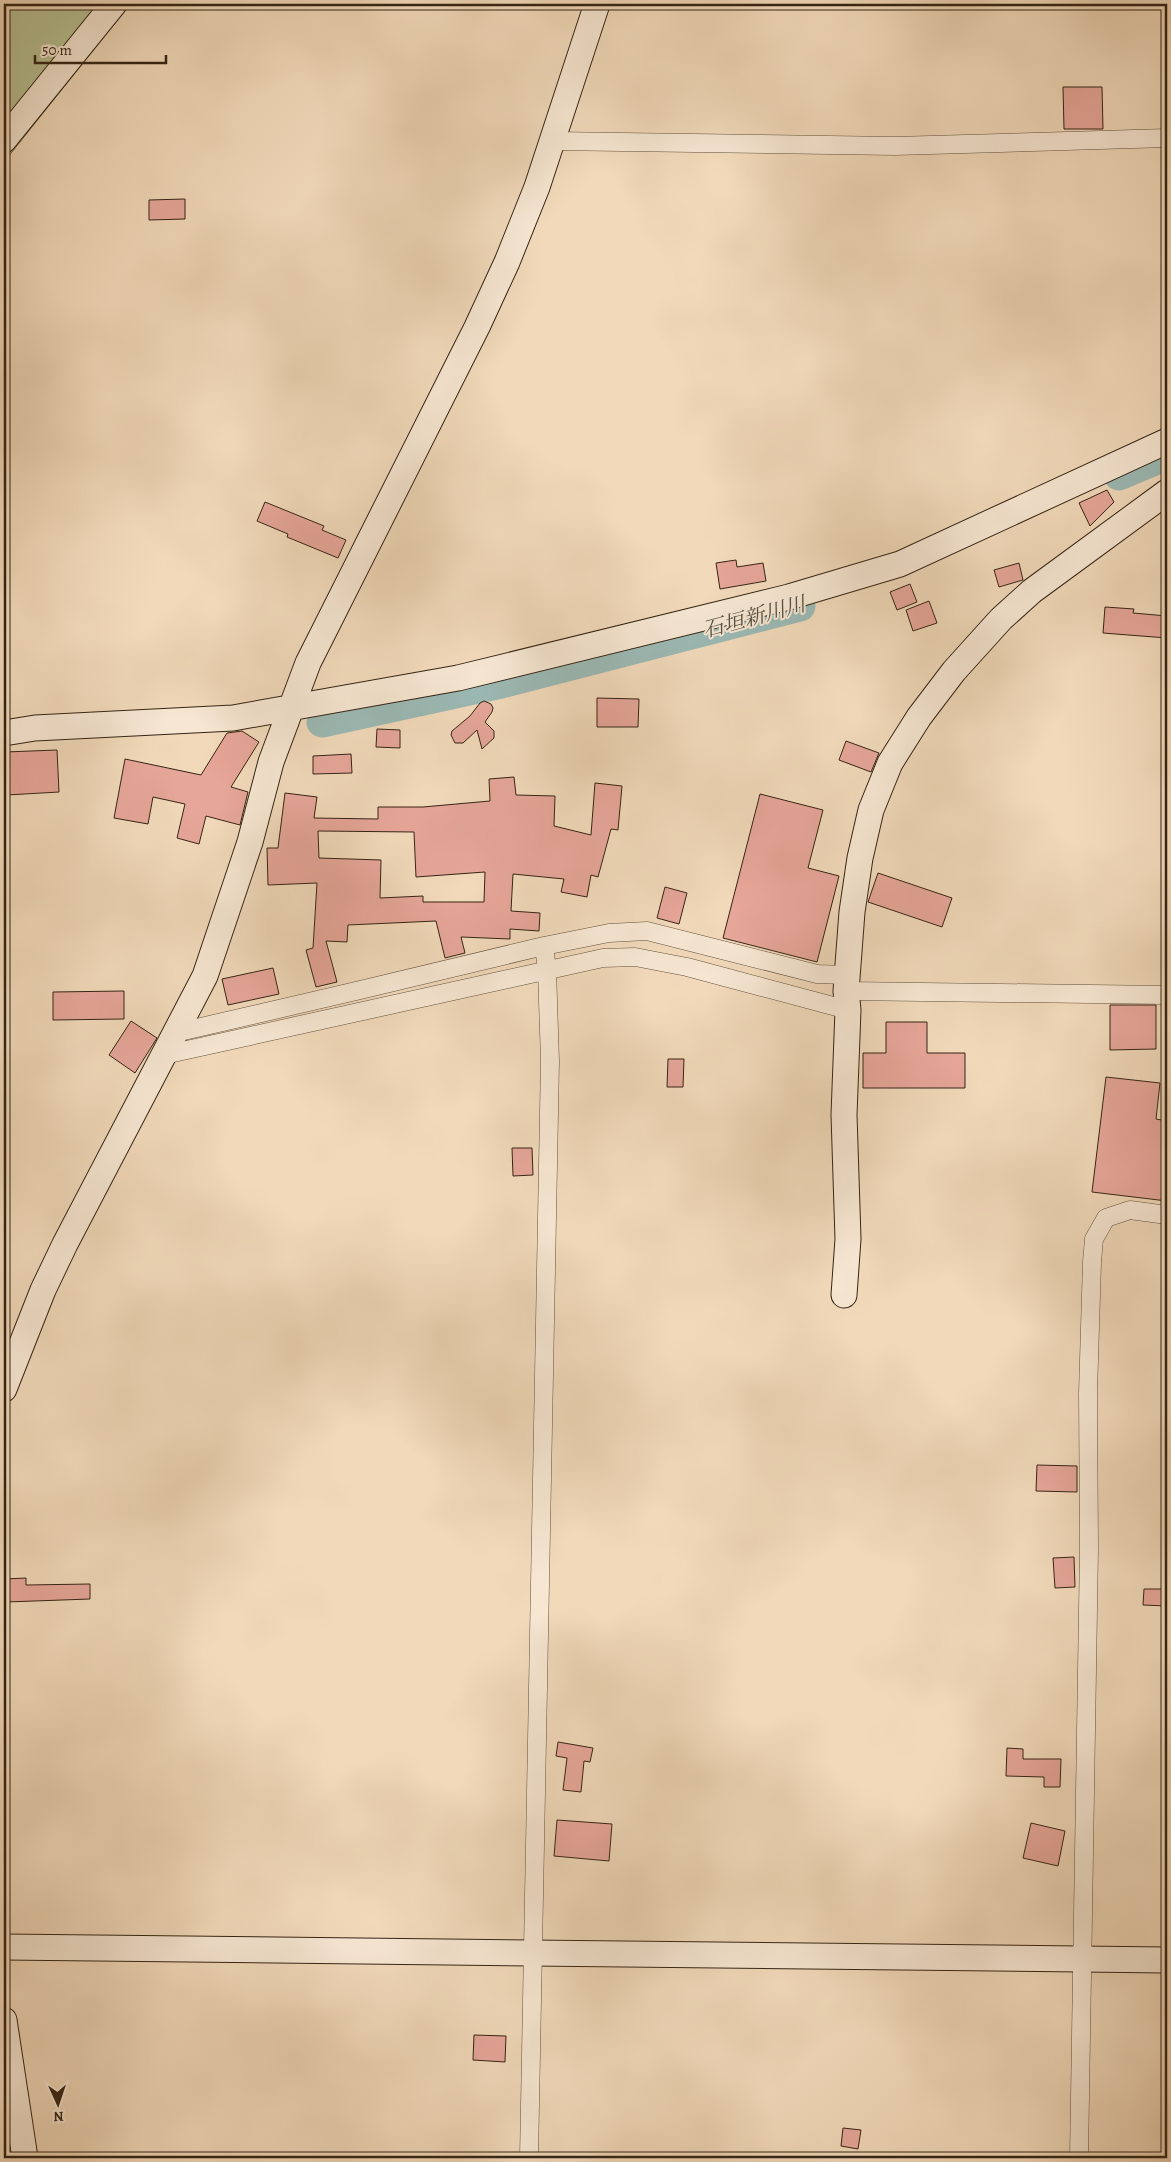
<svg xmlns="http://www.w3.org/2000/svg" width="1171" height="2162" font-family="Alegreya,'Noto Serif JP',serif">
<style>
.green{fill:#b7c092;stroke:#767253}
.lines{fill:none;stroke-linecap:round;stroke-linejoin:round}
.river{stroke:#9bb9b4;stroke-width:31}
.building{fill:#e6a699;stroke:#352414;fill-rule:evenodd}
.street-casing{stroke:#64513e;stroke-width:19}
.secondary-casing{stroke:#352414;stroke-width:27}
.street{stroke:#f6e6d2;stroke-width:18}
.secondary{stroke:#f6e6d2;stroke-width:25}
.labels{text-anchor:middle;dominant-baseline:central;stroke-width:4;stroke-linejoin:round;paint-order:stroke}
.water-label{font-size:21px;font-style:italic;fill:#545144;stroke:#f6e6d2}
</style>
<rect width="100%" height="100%" fill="#f1d9ba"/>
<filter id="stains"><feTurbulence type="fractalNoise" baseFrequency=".004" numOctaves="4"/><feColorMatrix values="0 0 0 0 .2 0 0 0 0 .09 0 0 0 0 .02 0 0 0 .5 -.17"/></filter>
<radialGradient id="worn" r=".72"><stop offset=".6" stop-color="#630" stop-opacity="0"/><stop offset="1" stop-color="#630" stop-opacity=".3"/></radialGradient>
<path class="green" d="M 4,4 L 130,4 L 4,162 Z"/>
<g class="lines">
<path class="river" d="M 1119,475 L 1167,455
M 322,722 L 501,683 L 800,606"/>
</g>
<path class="building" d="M 1063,87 L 1102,87 L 1103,129 L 1064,129 Z
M 185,199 L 185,219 L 149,220 L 149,200 Z
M 1107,490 L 1114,502 L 1090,526 L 1079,503 Z
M 265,502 L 324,526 L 322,530 L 346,540 L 338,558 L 287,537 L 288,534 L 257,521 Z
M 736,560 L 737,567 L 763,563 L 766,581 L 720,589 L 716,563 Z
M 1019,563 L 1023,580 L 999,587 L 994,570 Z
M 910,584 L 917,602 L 897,610 L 890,592 Z
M 929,601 L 937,623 L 913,631 L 906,610 Z
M 1105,607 L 1134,609 L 1133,613 L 1167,616 L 1167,638 L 1103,633 Z
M 597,698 L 639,699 L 638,727 L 597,727 Z
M 484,701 L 491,704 L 493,708 L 492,712 L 485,722 L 494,731 L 494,738 L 482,749 L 477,730 L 463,743 L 455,743 L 451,735 L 452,731 L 470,716 L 480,703 Z
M 377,729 L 400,730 L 400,748 L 376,747 Z
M 242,731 L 259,742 L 231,787 L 248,792 L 240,825 L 206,816 L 199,844 L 177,838 L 185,804 L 153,797 L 148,824 L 114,818 L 125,759 L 201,775 L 227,733 Z
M 846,741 L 879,753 L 871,772 L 839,760 Z
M 57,750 L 59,792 L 7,795 L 5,752 Z
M 351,754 L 352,773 L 313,774 L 313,756 Z
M 514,777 L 516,795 L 555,796 L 554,826 L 591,835 L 595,783 L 622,786 L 618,830 L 611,829 L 598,877 L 591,875 L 587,897 L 561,892 L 564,879 L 513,874 L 511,911 L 540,913 L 539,931 L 510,929 L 510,939 L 461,937 L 465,953 L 445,958 L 436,921 L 348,925 L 347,942 L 326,941 L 337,982 L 316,987 L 306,950 L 313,948 L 317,883 L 268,885 L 267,848 L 278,848 L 285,793 L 317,797 L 314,818 L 378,819 L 378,807 L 423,807 L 490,801 L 489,779 ZM 318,831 L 414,832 L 416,877 L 485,872 L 484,902 L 423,902 L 423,896 L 380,898 L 381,860 L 319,858 Z
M 760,794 L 823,810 L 808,868 L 839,876 L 817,962 L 723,938 Z
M 878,873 L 952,898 L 942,927 L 868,902 Z
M 665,887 L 687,893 L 679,924 L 657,918 Z
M 273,968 L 279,994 L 228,1005 L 222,979 Z
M 124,991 L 124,1019 L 53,1020 L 53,992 Z
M 1110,1005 L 1156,1005 L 1156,1049 L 1110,1050 Z
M 131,1021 L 157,1038 L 135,1073 L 109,1055 Z
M 886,1022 L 927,1022 L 927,1053 L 965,1053 L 965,1088 L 863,1088 L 863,1053 L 886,1053 Z
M 668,1059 L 684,1059 L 683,1087 L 667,1087 Z
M 1106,1077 L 1160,1083 L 1156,1119 L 1167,1121 L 1167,1201 L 1092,1192 Z
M 512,1148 L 532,1148 L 533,1175 L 513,1176 Z
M 1037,1465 L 1077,1466 L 1077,1492 L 1036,1491 Z
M 1074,1557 L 1075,1587 L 1055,1588 L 1053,1558 Z
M 26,1578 L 26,1585 L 90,1584 L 90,1599 L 6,1602 L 5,1579 Z
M 1144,1589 L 1167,1589 L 1167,1606 L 1143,1605 Z
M 558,1742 L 593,1748 L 590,1762 L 584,1761 L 581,1792 L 563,1790 L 567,1758 L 556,1756 Z
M 1007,1748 L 1023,1749 L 1023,1759 L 1061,1759 L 1060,1787 L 1044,1787 L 1044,1777 L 1006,1776 Z
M 557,1820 L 612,1824 L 609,1861 L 554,1856 Z
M 1031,1823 L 1065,1831 L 1058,1866 L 1023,1858 Z
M 474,2035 L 506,2036 L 505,2062 L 473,2060 Z
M 843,2128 L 861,2130 L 858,2149 L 841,2146 Z"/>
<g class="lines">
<g class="street-casing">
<path id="street" d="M 552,141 L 895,146 L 1167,138
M 846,991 L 1167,995
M 175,1033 L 356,991 L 544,946 L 609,933 L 647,931 L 817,974 L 847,975
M 164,1055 L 603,958 L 635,957 L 687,967 L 848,1010
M 529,2158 L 550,1061 L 547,970 L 544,946
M 1079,2158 L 1089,1549 L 1088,1393 L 1092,1262 L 1094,1239 L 1106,1218 L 1130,1210 L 1167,1215"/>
</g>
<g class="secondary-casing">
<path id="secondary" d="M 4,140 L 114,4
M 4,733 L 35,728 L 233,718 L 458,678 L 789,597 L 900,564 L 1167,441
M 844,1295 L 848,1239 L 844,1115 L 848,1010 L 846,991 L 852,912 L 860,858 L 871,810 L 890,763 L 919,717 L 954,671 L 1001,619 L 1032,591 L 1167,492
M 4,1389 L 43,1290 L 65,1244 L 205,976 L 250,842 L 271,762 L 308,663 L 477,327 L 507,262 L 537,187 L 597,4
M 4,1947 L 1167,1960
M 4,2020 L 25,2158"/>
</g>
<use href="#street" class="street"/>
<use href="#secondary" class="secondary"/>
</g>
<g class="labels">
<g class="water-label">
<text transform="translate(754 617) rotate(-15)">石垣新川川</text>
</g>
</g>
<rect width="1171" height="2162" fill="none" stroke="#f1d9ba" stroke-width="20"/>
<rect x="5" y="5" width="1161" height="2152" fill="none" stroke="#352414" stroke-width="2.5"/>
<rect x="10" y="10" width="1151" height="2142" fill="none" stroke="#352414"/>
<g transform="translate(58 2104) rotate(177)" stroke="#f6e6d2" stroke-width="4" paint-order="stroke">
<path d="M0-4L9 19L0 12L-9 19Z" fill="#352414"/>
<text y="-8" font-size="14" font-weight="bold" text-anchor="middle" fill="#352414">N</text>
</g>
<path d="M35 55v8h131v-8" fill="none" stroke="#352414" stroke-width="2.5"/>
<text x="42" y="55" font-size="15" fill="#352414" stroke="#f6e6d2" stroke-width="4" paint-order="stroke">50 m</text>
<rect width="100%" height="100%" filter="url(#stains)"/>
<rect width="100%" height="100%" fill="url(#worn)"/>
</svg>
